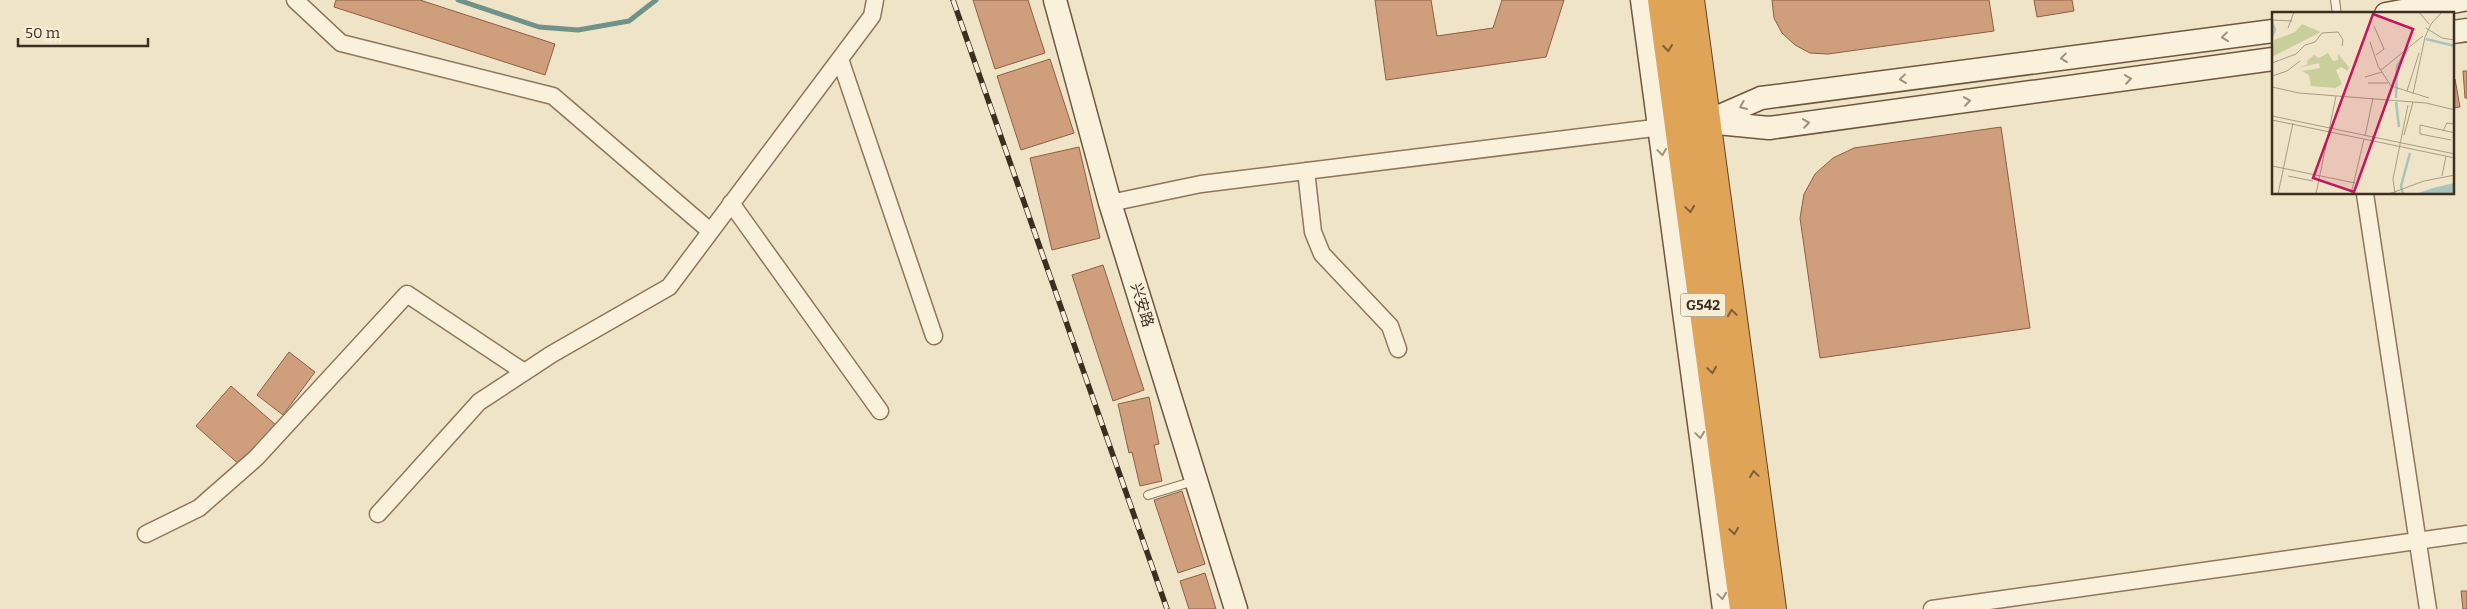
<svg xmlns="http://www.w3.org/2000/svg" width="2467" height="609" font-family="Bitter,'Noto Sans SC',serif">
<style>
.lines{fill:none;stroke-linecap:round;stroke-linejoin:round}
.stream{stroke:#6f938a;stroke-width:5}
.building{fill:#cf9f7d;stroke:#8d5f41}
.lane-casing{stroke:#8d765c;stroke-width:10}
.street-casing{stroke:#8d765c;stroke-width:19}
.secondary-casing{stroke:#6f573f;stroke-width:25}
.highway-casing{stroke:#5b4430;stroke-width:30}
.lane{stroke:#faf1dc;stroke-width:8}
.street{stroke:#faf1dc;stroke-width:16}
.secondary{stroke:#faf1dc;stroke-width:22}
.highway{stroke:#e0a458;stroke-width:28}
.rail-casing{stroke:#3d2e20;stroke-width:5.5}
.rail{stroke:#f7eed8;stroke-width:4;stroke-dasharray:11;stroke-linecap:butt}
.oneway{stroke:#9c907e}
.oneway2{stroke:#7e5d36}
.labels{text-anchor:middle;dominant-baseline:central;stroke-width:4;stroke-linejoin:round;paint-order:stroke}
.shield{fill:#f7eed8;stroke:#756857;stroke-width:1}
.shield-label{font-size:14px;font-weight:bold;fill:#3d2e20}
.street-label{font-size:15px;fill:#3d2e20;stroke:#f7eed8}
.inset-river{fill:none;stroke:#a9c4bc;stroke-width:2.5}
.inset-road{fill:none;stroke:#a89b85;stroke-width:1}
.view{fill:#c2185b;fill-opacity:0.15;stroke:#c2185b;stroke-width:2.5}
.inset-edge{fill:none;stroke:#3d2e20;stroke-width:2.5}
</style>
<rect width="100%" height="100%" fill="#f0e4c8"/>
<g class="lines">
<path class="stream" d="M 458,0 L 539,27 L 578,30 L 629,21 L 656,0"/>
</g>
<path class="building" d="M 336,0 L 420,0 L 555,44 L 545,75 L 334,7 Z
M 973,0 L 1028,0 L 1045,53 L 995,69 Z
M 1375,0 L 1431,0 L 1437,36 L 1493,28 L 1502,0 L 1564,0 L 1546,57 L 1386,80 Z
M 1772,0 L 1989,0 L 1994,31 L 1828,54 L 1810,53 L 1795,45 L 1782,33 L 1774,18 Z
M 2034,0 L 2072,0 L 2074,11 L 2037,17 Z
M 1050,59 L 1074,133 L 1021,150 L 997,76 Z
M 2463,71 L 2467,71 L 2467,98 L 2465,98 Z
M 2455,79 L 2460,107 L 2453,108 L 2453,80 Z
M 2001,127 L 2030,328 L 1820,358 L 1800,218 L 1804,194 L 1815,174 L 1833,158 L 1854,148 Z
M 1079,147 L 1100,238 L 1052,250 L 1030,158 Z
M 1103,265 L 1144,390 L 1113,401 L 1072,275 Z
M 289,352 L 315,372 L 283,415 L 257,395 Z
M 231,386 L 276,425 L 241,466 L 196,426 Z
M 1149,397 L 1159,444 L 1154,445 L 1162,481 L 1140,486 L 1132,452 L 1129,453 L 1118,404 Z
M 1182,491 L 1205,564 L 1178,573 L 1154,500 Z
M 1205,573 L 1216,609 L 1189,609 L 1180,581 Z
M 2461,591 L 2467,591 L 2467,609 L 2463,609 Z"/>
<g class="lines">
<g class="lane-casing">
<path id="lane" d="M 2335,0 L 2337,14
M 1148,495 L 1194,481"/>
</g>
<g class="street-casing">
<path id="street" d="M 295,0 L 341,43 L 553,96 L 710,231
M 840,59 L 934,336
M 1306,171 L 1313,232 L 1322,254 L 1390,326 L 1398,349
M 2365,194 L 2428,609
M 731,203 L 880,411
M 1110,203 L 1201,184 L 1670,126
M 378,514 L 479,402 L 552,354 L 669,287 L 872,16 L 875,0
M 146,534 L 199,508 L 256,458 L 407,294 L 524,372
M 1932,609 L 2467,534"/>
</g>
<g class="secondary-casing">
<path id="secondary" d="M 1055,0 L 1110,203 L 1236,609
M 1642,0 L 1724,609
M 2386,14 L 2463,0
M 2453,32 L 2467,30
M 1706,122 L 1761,98 L 2273,31
M 1707,122 L 1769,128 L 2273,59"/>
</g>
<g class="highway-casing">
<path id="highway" d="M 1662,0 L 1744,609
M 1690,0 L 1772,609"/>
</g>
<use href="#lane" class="lane"/>
<use href="#street" class="street"/>
<use href="#secondary" class="secondary"/>
<use href="#highway" class="highway"/>
<g class="rail-casing">
<path id="rail" d="M 953,0 L 1167,609"/>
</g>
<use href="#rail" class="rail"/>
</g>
<defs><path id="oneway-chevron" d="M-2-3.5L2.5 0L-2 3.5" fill="none" stroke-width="1.6" stroke-linecap="round" stroke-linejoin="round" transform="scale(1.25)"/></defs>
<g class="oneway">
<use href="#oneway-chevron" transform="translate(2225 37) rotate(173)"/>
<use href="#oneway-chevron" transform="translate(2064 58) rotate(173)"/>
<use href="#oneway-chevron" transform="translate(1903 79) rotate(173)"/>
<use href="#oneway-chevron" transform="translate(2128 79) rotate(-8)"/>
<use href="#oneway-chevron" transform="translate(1967 101) rotate(-8)"/>
<use href="#oneway-chevron" transform="translate(1743 106) rotate(157)"/>
<use href="#oneway-chevron" transform="translate(1806 123) rotate(-8)"/>
<use href="#oneway-chevron" transform="translate(1662 152) rotate(82)"/>
<use href="#oneway-chevron" transform="translate(1700 435) rotate(82)"/>
<use href="#oneway-chevron" transform="translate(1722 596) rotate(82)"/>
</g>
<g class="oneway2">
<use href="#oneway-chevron" transform="translate(1668 48) rotate(83)"/>
<use href="#oneway-chevron" transform="translate(1690 209) rotate(82)"/>
<use href="#oneway-chevron" transform="translate(1732 313) rotate(-98)"/>
<use href="#oneway-chevron" transform="translate(1712 370) rotate(82)"/>
<use href="#oneway-chevron" transform="translate(1754 474) rotate(-98)"/>
<use href="#oneway-chevron" transform="translate(1734 531) rotate(82)"/>
</g>
<g class="labels">
<rect class="shield" x="1680.5" y="293.5" width="45" height="23" rx="4"/>
<g class="shield-label">
<text x="1703" y="305">G542</text>
</g>
<g class="street-label">
<text transform="translate(1142 305) rotate(73)">兴安路</text>
</g>
</g>
<g transform="translate(2272 12)">
<rect width="182" height="182" fill="#f0e4c8"/>
<path d="M 30,12 L 49,20 L 0,45 L 2,28 L 23,20 ZM 56,41 L 61,49 L 66,48 L 66,42 L 77,55 L 76,59 L 69,55 L 64,58 L 70,72 L 63,76 L 39,74 L 37,63 L 30,59 L 48,56 L 47,51 L 26,56 L 36,52 L 35,49 L 42,43 L 47,46 Z" fill="#c9cf9b"/>
<path d="M 182,171 L 182,182 L 144,182 L 161,176 Z" fill="#a9c4bc"/>
<path class="inset-river" d="M 0,10 L 3,18 L 0,24M 154,27 L 183,34M 124,86 L 125,54 L 136,37M 124,90 L 127,115M 131,182 L 129,174 L 138,141"/>
<path class="inset-road" d="M 147,0 L 157,12M 0,8 L 20,9M 102,14 L 112,37 L 104,43M 16,16 L 22,0M 154,16 L 170,26 L 183,28M 98,30 L 106,54 L 119,74 L 157,86M 0,51 L 24,42 L 33,33 L 43,30 L 50,21 L 66,20 L 71,28 L 70,34M 109,58 L 151,24M 0,64 L 15,59 L 28,49M 93,65 L 110,60M 96,71 L 116,71M 0,75 L 27,81 L 154,91 L 183,98M 135,79 L 147,41M 141,82 L 153,25 L 159,12 L 170,0M 0,104 L 183,142M 0,108 L 183,146M 171,119 L 175,111 L 183,112M 132,123 L 141,90M 93,124 L 101,86M 179,128 L 148,122 L 148,113 L 183,121M 0,154 L 83,171M 16,164 L 41,169M 170,164 L 174,144M 6,182 L 21,111M 44,182 L 64,84M 79,182 L 92,127M 117,182 L 152,169 L 183,163M 123,182 L 121,167 L 136,93"/>
<path class="view" d="M 101,2 L 141,17 L 82,180 L 41,166 Z"/>
<rect width="182" height="182" class="inset-edge"/>
</g>
<path d="M18 38v8h130v-8" fill="none" stroke="#3d2e20" stroke-width="2.5"/>
<text x="25" y="38" font-size="15" fill="#3d2e20" stroke="#f7eed8" stroke-width="4" paint-order="stroke">50 m</text>
</svg>
